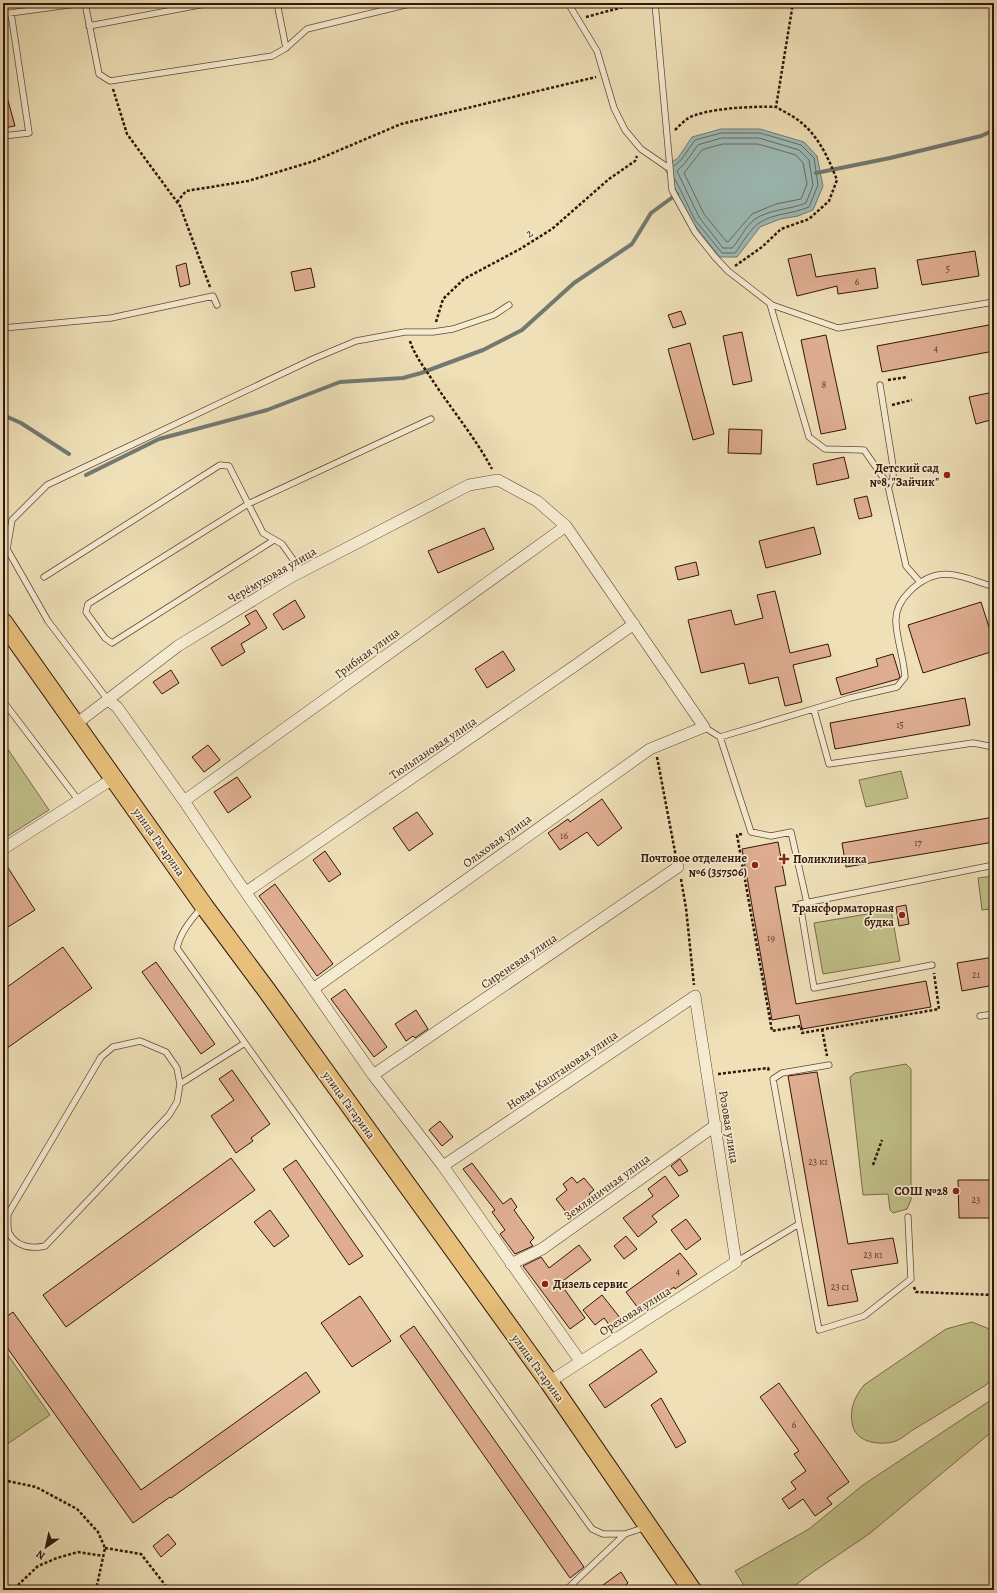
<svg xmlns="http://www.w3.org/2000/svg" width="997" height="1593" font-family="Alegreya,serif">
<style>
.green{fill:#c1c089;stroke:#7a6b4a}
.water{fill:#9cbbb7;stroke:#727972}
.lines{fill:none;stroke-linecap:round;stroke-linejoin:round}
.shore{stroke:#686861;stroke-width:1}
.stream{stroke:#727972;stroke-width:4}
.building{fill:#dfad91;stroke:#33160b}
.lane-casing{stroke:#624836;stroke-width:7}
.street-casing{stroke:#624836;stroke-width:12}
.primary-casing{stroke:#33160b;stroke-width:20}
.path{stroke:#33160b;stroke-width:2.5;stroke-dasharray:3 2;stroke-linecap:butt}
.lane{stroke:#f5ebd1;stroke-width:5.5}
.street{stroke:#f5ebd1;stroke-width:11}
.primary{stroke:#e8c07c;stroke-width:18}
.poi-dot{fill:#8f2418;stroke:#f5ebd1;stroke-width:1.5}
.labels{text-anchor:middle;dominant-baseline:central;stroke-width:3.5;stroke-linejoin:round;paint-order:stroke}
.number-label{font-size:10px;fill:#5e3c2c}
.street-label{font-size:12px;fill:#33160b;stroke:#f5ebd1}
.poi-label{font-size:12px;font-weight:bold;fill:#33160b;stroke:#f5ebd1;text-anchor:end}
</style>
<rect width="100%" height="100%" fill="#efe0b8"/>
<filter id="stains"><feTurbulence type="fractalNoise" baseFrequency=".005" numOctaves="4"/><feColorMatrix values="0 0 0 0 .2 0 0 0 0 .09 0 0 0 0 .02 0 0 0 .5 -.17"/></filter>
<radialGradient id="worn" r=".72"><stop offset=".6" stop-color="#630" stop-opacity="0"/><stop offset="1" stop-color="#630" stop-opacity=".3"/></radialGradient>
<path class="green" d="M 3,742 L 49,810 L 3,839 Z
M 901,771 L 908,798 L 866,807 L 859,780 Z
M 994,876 L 994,929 L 991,909 L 982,910 L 978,878 Z
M 891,910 L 900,961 L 823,974 L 814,923 Z
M 906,1064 L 911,1069 L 911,1200 L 907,1209 L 893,1213 L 890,1210 L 888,1194 L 863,1195 L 850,1077 L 855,1073 Z
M 972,1322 L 987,1328 L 994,1333 L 994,1376 L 986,1385 C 963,1399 940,1414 916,1428 C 909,1432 901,1440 893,1442 C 880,1445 858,1443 853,1427 C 849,1411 853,1399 864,1385 L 946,1329 Z
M 3,1348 L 50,1415 L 3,1447 Z
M 994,1398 L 994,1430 L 869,1534 L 810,1574 L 789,1590 L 747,1590 L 735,1571 L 809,1529 L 863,1485 Z"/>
<path class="water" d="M 721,129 L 760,129 L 804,142 L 817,156 L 823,186 L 813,210 L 798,216 L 780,219 L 760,227 L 737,257 L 720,257 L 692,222 L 664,167 L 678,158 L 692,137 Z"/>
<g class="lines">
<path class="shore" d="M 722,138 L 759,138 L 799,150 L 809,160 L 813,185 L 806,203 C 789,210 770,209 755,219 C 745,226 740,240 732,248 L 723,248 L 699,217 L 677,171 L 685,163 L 698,145 Z
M 723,144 L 758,144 L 796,155 L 803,163 L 807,184 L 801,199 L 776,204 L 752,214 L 728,242 L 726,241 L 704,214 L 684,173 L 702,150 Z
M 674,166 L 681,160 L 695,140 L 721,133 L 760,133 L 801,145 L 814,158 L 818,185 L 809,207 C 793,214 774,213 759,223 C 751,228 741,245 735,253 L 722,253 L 695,220 L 675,179"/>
<path class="stream" d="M 816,173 L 890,158 L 981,136 L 994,130
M 3,415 L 21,423 L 69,454
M 86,475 L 159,439 L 267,410 L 340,382 L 403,378 L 421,373 L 483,350 L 522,330 L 574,283 L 632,244 L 651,213 L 677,194"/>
</g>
<path class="building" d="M 3,93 L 6,93 L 15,126 L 3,128 Z
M 975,251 L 979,276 L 922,285 L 917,260 Z
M 811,254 L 816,277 L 875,268 L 878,288 L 838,294 L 837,286 L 797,296 L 788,259 Z
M 186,263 L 190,284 L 180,287 L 176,266 Z
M 311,268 L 315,287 L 295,291 L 291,272 Z
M 681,311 L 686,324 L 673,328 L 668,315 Z
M 994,324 L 994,351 L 882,372 L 877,346 Z
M 742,332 L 752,381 L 733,385 L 723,336 Z
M 826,335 L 846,429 L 821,434 L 801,340 Z
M 690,343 L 714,434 L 693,440 L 668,349 Z
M 994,392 L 994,419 L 976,424 L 969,397 Z
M 729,429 L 762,430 L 761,454 L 728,453 Z
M 844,457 L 849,478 L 817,485 L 813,464 Z
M 867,496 L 872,516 L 859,519 L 854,499 Z
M 814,527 L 821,554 L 766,568 L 759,541 Z
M 484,528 L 494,549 L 438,573 L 428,551 Z
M 696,562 L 699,575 L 678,580 L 675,567 Z
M 775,591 L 790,653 L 828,644 L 831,656 L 793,665 L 802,702 L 785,706 L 778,677 L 749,684 L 744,663 L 701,673 L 688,620 L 731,610 L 735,625 L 763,618 L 757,595 Z
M 295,600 L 305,617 L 283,630 L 273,614 Z
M 981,602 L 994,643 L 994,651 L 923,673 L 908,625 Z
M 256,610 L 267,628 L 241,644 L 245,652 L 222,666 L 211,648 L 250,624 L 245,616 Z
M 503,651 L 515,670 L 487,688 L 475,669 Z
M 893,654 L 900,677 L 898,679 L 841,695 L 836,678 L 878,666 L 876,659 Z
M 171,670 L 179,683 L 162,694 L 153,682 Z
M 965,698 L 970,725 L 835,749 L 830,723 Z
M 208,745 L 220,760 L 204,772 L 192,757 Z
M 237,777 L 251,797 L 228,813 L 214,792 Z
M 602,799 L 622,828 L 598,846 L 587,832 L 560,850 L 548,833 L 568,819 L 570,822 Z
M 417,812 L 433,834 L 409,851 L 393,828 Z
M 994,817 L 994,842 L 846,867 L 842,843 Z
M 778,842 L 786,885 L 775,887 L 796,1004 L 926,981 L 931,1007 L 802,1029 L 799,1015 L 772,1020 L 742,849 Z
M 325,851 L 341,874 L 329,882 L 313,860 Z
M 3,860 L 35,910 L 3,930 Z
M 275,884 L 333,964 L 317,976 L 259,896 Z
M 906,905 L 909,924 L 899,926 L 896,907 Z
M 63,947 L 92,988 L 3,1051 L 3,990 Z
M 994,957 L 994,985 L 962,991 L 957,963 Z
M 156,962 L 215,1044 L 201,1054 L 142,972 Z
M 345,989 L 387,1047 L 374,1057 L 331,999 Z
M 416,1010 L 428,1029 L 415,1038 L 413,1036 L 406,1041 L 395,1024 Z
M 232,1070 L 270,1124 L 251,1138 L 253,1141 L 236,1153 L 211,1116 L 234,1100 L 219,1079 Z
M 817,1072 L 848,1244 L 893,1238 L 898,1263 L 851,1270 L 858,1301 L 828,1306 L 788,1076 Z
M 440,1121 L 453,1137 L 442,1146 L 429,1130 Z
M 231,1158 L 255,1190 L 66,1327 L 43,1295 Z
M 680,1159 L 688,1171 L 679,1176 L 671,1166 Z
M 296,1160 L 363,1256 L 349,1265 L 283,1169 Z
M 472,1163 L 503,1204 L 511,1198 L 517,1207 L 514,1210 L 534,1238 L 530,1242 L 533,1246 L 515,1254 L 500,1234 L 505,1230 L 492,1212 L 495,1210 L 463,1169 Z
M 665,1176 L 679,1196 L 652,1216 L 657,1222 L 638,1237 L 623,1218 L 653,1196 L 648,1189 Z
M 572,1177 L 577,1183 L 584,1178 L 594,1190 L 589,1194 L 593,1199 L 569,1216 L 556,1199 L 567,1190 L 563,1184 Z
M 958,1180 L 994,1180 L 994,1218 L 959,1218 Z
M 270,1210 L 289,1236 L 274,1247 L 254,1222 Z
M 686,1219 L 701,1239 L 686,1250 L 671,1230 Z
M 626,1236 L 637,1249 L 624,1259 L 614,1246 Z
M 579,1245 L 591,1260 L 560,1283 L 585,1318 L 570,1329 L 523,1266 L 541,1257 L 549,1268 Z
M 680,1253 L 697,1274 L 675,1289 L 674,1287 L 641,1312 L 626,1292 Z
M 602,1295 L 621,1319 L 611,1327 L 604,1318 L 595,1325 L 583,1310 Z
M 360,1296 L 391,1341 L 352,1367 L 321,1323 Z
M 13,1312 L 141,1490 L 306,1372 L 320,1392 L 171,1498 L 170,1497 L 133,1523 L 3,1342 L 3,1319 Z
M 414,1326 L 584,1567 L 570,1578 L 400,1336 Z
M 641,1349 L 657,1372 L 605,1408 L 589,1385 Z
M 779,1383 L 849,1482 L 827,1498 L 832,1504 L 815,1516 L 803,1499 L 789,1509 L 782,1499 L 796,1489 L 791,1482 L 806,1471 L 794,1454 L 799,1451 L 760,1397 Z
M 661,1398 L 686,1442 L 676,1448 L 651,1405 Z
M 168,1534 L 176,1544 L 161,1557 L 153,1546 Z
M 621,1572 L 628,1583 L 619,1590 L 596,1590 Z"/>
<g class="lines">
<g class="lane-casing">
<path id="lane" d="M 85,3 L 99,74 L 110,81 L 272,56 L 286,48 L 307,29 L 413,3
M 277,3 L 286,48
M 568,3 L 597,51 L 614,108 L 625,130 L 641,149 L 670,169
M 655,3 L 672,190 L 695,232 L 714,256 L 728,271 L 772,305 L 838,328 L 994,302
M 3,14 L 83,3
M 89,26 L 210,3
M 3,136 L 29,133 L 11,13
M 770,304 L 809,437 L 825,449 L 864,450 L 889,486
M 3,328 L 111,318 L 213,296 L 217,305
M 880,385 L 893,466 L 893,479 L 888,486 L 906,566 L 920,582
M 274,540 L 112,643 L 105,638 L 86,612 L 88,604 L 248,504 L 431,419
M 44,577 L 220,465 L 229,466 L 263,533 L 282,544 L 302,572
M 108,700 L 48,621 L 7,549 L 12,520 L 47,485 L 313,359 L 356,341 L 405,332 L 433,332 L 453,329 L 494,315 L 509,305
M 3,701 L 79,801
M 814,710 L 829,764 L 973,743 L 994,747
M 704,727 L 720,737 L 850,698 L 897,687 L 905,677 C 904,659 897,641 896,623 C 895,611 901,600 909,592 C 938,563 960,576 994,587
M 720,737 L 751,832 L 771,836 L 791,832 L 807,903 L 800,904 L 994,865
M 800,904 L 814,988 L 932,965
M 202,907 C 191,920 181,931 177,948 L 592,1529 L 603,1534 L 625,1534
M 980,1016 L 994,1014
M 180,1084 L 177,1068 L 166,1052 L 140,1041 L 113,1047 L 101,1057 L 8,1214 C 8,1219 7,1228 9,1233 C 16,1247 32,1249 45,1246 L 169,1115 L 177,1102 L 180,1084 L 245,1043
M 799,1224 L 773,1079 L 782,1073 L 829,1065
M 736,1262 L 799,1224 L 819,1330 L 864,1316 L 911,1279 L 908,1217
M 566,1590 L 625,1534 L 646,1527"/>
</g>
<g class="street-casing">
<path id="street" d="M 108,700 L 117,707 L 184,801 L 233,874 L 373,1075 L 443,1166 L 580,1361
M 76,724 L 178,646 L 291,577 L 469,485 L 498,480 L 537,501 L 566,526 L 704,727 L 650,749 L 313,989
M 184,801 L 566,526
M 3,849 L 114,778
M 246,892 L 573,667 L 634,624
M 373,1075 L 678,867
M 443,1166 L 695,996 L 736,1262 L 549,1382
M 511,1264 L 542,1249 L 716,1125"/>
</g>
<g class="primary-casing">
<path id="primary" d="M 3,622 L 204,906 L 265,988 L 549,1382 L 692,1590"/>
</g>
<path class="path" d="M 586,17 L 638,3
M 113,89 L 127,134 L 180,206 L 210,287
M 675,130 C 679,126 683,122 687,119 C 703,108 756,106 776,107
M 177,202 L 186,191 L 248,181 L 314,161 L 401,124 L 596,77
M 735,266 L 762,247 L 781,229 L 809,219 L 829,201 L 837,180 C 828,157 818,135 798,120 C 791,115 783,111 776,107 L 793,3
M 436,322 L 443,299 L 464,279 L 520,249 L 552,229 L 609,179 L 635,161 L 637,156
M 410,341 C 414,354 423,366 431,378 C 451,409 475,437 492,469
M 888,380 L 907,377
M 892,405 L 912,400
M 657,757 L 676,857
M 742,834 L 737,835 L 772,1031 L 801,1026 L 802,1033 L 939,1009 L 934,973
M 681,879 L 686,908 L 694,985
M 822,1029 L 827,1056
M 718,1074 L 768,1068 L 769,1071
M 873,1165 L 882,1140
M 914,1287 L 916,1292 L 994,1295
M 3,1480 L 36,1487 L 77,1509 L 98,1532 L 105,1548 L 96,1590
M 105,1548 L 141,1554 L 169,1590
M 16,1590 L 19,1584 L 38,1566 L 57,1558 L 78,1552 L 103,1556"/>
<use href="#lane" class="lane"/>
<use href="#street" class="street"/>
<use href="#primary" class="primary"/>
</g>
<g class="poi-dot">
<circle cx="947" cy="475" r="4"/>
<path d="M782 853h4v4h4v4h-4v4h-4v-4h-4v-4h4z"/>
<circle cx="755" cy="865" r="4"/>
<circle cx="902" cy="915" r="4"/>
<circle cx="956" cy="1191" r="4"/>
<circle cx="545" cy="1284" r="4"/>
</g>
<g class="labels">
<g class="number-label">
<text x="948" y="268">5</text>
<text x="857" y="281">6</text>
<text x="936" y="348">4</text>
<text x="824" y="384">8</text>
<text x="900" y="724">15</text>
<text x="564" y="835">16</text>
<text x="918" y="842">17</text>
<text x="771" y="937">19</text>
<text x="976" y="974">21</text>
<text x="818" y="1161">23 к1</text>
<text x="976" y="1199">23</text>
<text x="873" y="1254">23 к1</text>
<text x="678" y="1271">4</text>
<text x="840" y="1286">23 с1</text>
<text x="794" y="1424">6</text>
</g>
<g class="street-label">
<text transform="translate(529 233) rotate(-32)">2</text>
<text transform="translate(272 575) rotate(-30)">Черёмуховая улица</text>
<text transform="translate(367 653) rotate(-36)">Грибная улица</text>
<text transform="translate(433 748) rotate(-34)">Тюльпановая улица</text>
<text transform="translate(497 841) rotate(-36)">Ольховая улица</text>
<text transform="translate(159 842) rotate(55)">улица Гагарина</text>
<text transform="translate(519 961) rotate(-34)">Сиреневая улица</text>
<text transform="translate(562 1070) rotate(-34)">Новая Каштановая улица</text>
<text transform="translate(349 1105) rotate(54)">улица Гагарина</text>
<text transform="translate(729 1127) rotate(81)">Розовая улица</text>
<text transform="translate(607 1187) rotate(-36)">Земляничная улица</text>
<text transform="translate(635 1311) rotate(-32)">Ореховая улица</text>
<text transform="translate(538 1368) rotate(54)">улица Гагарина</text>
</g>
<g class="poi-label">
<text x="939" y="468">Детский сад<tspan x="939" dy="14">№8, "Зайчик"</tspan></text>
<text x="747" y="858">Почтовое отделение<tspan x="747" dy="14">№6 (357506)</tspan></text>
<text x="793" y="859" text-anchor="start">Поликлиника</text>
<text x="894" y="908">Трансформаторная<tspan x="894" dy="14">будка</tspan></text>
<text x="948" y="1191">СОШ №28</text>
<text x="553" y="1284" text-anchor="start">Дизель сервис</text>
</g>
</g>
<rect width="997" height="1593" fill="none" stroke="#efe0b8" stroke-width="16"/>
<rect x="4" y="4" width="989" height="1585" fill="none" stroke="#33160b" stroke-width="2"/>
<rect x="8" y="8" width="981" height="1577" fill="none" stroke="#33160b"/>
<g transform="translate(46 1547) rotate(214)" stroke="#f5ebd1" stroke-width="3" paint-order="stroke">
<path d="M0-3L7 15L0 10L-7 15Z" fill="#33160b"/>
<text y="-6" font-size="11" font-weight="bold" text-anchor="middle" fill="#33160b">N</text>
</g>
<rect width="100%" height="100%" filter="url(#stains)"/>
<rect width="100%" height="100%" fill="url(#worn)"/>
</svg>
